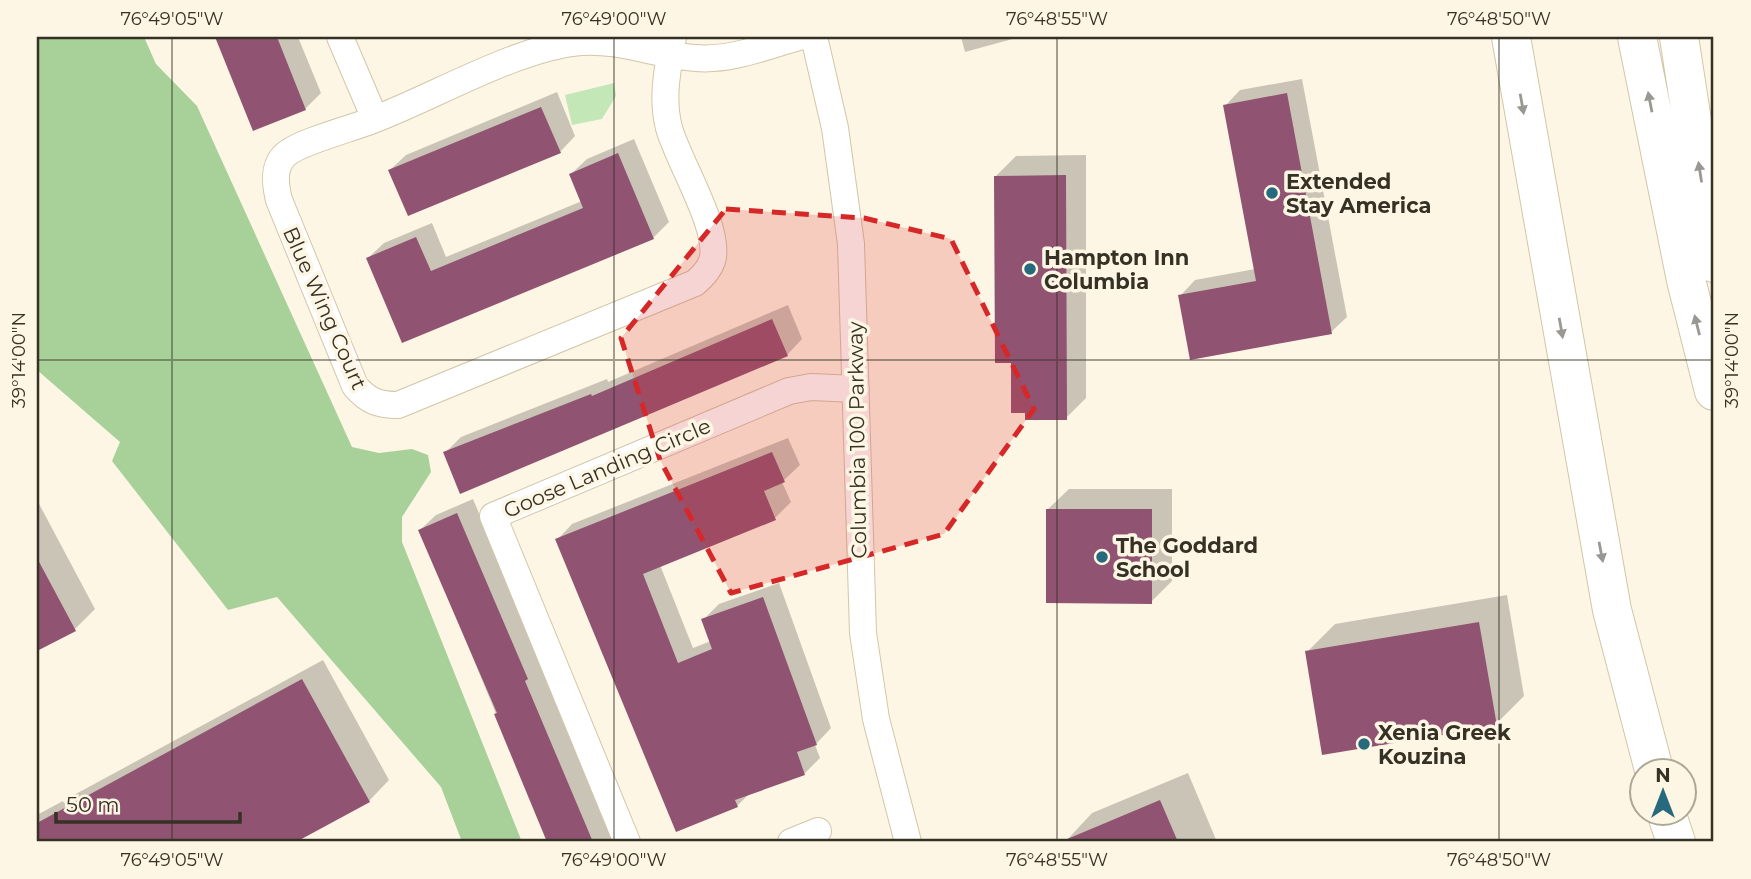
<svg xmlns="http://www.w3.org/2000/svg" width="1751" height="879" font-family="Montserrat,sans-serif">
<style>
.green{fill:#c4e7b8}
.forest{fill:#a8d19a}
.shadow{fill:#0003}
.building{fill:#905472}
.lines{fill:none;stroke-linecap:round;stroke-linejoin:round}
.street-casing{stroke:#d2c6a8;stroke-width:28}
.highway-casing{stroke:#d2c6a8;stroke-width:40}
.street{stroke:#fff;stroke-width:26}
.highway{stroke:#fff;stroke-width:38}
.oneway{fill:#9a9892}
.marked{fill:#d62828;fill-opacity:0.2;stroke:#d62828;stroke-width:5;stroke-dasharray:14 9;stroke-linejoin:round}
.ticks{fill:none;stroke:#363125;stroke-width:2;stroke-opacity:0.45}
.poi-dot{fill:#286a7d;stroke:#fdf6e4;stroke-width:2.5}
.labels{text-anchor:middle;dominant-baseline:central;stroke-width:7;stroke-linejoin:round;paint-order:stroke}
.poi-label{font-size:21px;font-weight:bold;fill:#363125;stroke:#fdf6e4;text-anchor:start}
.street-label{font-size:21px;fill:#363125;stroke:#fdf6e4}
.neatline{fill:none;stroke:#363125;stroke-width:2.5}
.ticks-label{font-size:18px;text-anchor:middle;fill:#363125}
</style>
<rect width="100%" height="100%" fill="#fdf6e4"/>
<path class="green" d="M 614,83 L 616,96 L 602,119 L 572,125 L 565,95 Z"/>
<path class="forest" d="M 37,37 L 144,37 L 156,64 L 197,106 L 352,447 L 379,453 L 412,449 L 428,455 L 431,472 L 402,517 L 402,542 L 522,842 L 462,842 L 441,787 L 277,597 L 228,610 L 112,461 L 120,442 L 37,370 Z"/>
<path class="shadow" d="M 217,37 L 298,37 L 321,93 L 305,109 L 254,129 Z
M 961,37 L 1020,37 L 965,52 Z
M 1302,79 L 1347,317 L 1331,332 L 1180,296 L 1195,280 L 1255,269 L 1225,106 L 1240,90 Z
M 557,92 L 575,136 L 560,152 L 390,170 L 406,155 Z
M 634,139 L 669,222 L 653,238 L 403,341 L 368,258 L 384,243 L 432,223 L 446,257 L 582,201 L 571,174 L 587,159 Z
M 1086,155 L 1086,398 L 1066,418 L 996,176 L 1016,156 Z
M 788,305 L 802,339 L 787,355 L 445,453 L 461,437 L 607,379 L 608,382 Z
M 788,438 L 800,465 L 782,482 L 791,502 L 775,518 L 660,565 L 693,648 L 711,641 L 703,620 L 719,604 L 779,583 L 831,728 L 815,745 L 820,758 L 804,774 L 751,792 L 737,806 L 557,540 L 572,524 Z
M 1069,489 L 1172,489 L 1172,581 L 1151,602 L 1048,509 Z
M 473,499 L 617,842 L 549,842 L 420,530 L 436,515 Z
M 37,500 L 95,609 L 75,629 L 37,649 Z
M 1507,595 L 1524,696 L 1496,724 L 1307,652 L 1335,624 Z
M 323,660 L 389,780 L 369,801 L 292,842 L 37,842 L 37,815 Z
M 1188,773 L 1217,842 L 1065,842 L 1092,813 Z"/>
<path class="building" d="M 215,37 L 277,37 L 306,110 L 253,131 Z
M 1287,93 L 1332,334 L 1190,360 L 1178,295 L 1256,281 L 1223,105 Z
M 541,107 L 561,153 L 408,216 L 388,170 Z
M 618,153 L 654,239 L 402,343 L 366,258 L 416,237 L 431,271 L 583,208 L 569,174 Z
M 1066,175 L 1067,420 L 1025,420 L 1025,413 L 1011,413 L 1011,363 L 995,363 L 994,176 Z
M 772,319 L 788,356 L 460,494 L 443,452 L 591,394 L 592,396 Z
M 772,452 L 785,482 L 764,491 L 776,520 L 643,574 L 678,663 L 712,649 L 701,619 L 763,597 L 817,745 L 797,752 L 805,775 L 735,800 L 738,807 L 676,832 L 555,539 Z
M 1046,509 L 1152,509 L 1152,604 L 1046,603 Z
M 457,513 L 528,679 L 525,681 L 593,842 L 547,842 L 494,714 L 497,713 L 418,530 Z
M 37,558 L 76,631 L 37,651 Z
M 1479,622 L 1497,726 L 1322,755 L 1305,651 Z
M 302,679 L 370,802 L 296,842 L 37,842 L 37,823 Z
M 1160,800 L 1178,842 L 1060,842 Z"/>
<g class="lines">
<g class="street-casing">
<path id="street" d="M 340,37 L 375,119
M 673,37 C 668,68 661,97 669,128 C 678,161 722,231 712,261 C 709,270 702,277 695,283 L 398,405 C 378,405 368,401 355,386 L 279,200 C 275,184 272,163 289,152 C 304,141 353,128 373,120 C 434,97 518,47 581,42 C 621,39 657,56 696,58 C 731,61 766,46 799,37
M 814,37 L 835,128 L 851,244 L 863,633 L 876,719 L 908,842
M 627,842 L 493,516 L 789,391 L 811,387 L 856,389
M 791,842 L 818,831"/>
</g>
<g class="highway-casing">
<path id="highway" d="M 1511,37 L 1612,610 L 1654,770
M 1637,37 L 1686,280 L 1714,391
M 1679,37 L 1714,263
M 1666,812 L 1676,842"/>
</g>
<use href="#street" class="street"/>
<use href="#highway" class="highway"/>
</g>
<defs><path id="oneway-solid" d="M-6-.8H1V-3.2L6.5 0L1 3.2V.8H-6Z" transform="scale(1.75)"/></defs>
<g class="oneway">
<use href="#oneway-solid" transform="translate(1650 102) rotate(-101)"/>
<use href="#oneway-solid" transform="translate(1522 104) rotate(80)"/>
<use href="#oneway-solid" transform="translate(1700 172) rotate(-99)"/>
<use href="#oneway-solid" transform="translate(1697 325) rotate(-104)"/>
<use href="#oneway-solid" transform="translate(1561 328) rotate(80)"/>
<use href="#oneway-solid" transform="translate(1601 552) rotate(79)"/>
</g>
<path class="marked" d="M 726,209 L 864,218 L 951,239 L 1034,409 L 944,534 L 731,593 L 660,460 L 621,338 Z"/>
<path class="ticks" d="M 172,37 L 172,842M 614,37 L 614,842M 1057,37 L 1057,842M 1499,37 L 1499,842M 37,360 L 1714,360"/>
<g class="poi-dot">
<circle cx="1272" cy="193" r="7"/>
<circle cx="1030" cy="269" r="7"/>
<circle cx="1102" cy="557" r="7"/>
<circle cx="1364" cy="744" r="7"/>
</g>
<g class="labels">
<g class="poi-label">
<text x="1286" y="181">Extended<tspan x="1286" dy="24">Stay America</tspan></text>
<text x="1044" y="257">Hampton Inn<tspan x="1044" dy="24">Columbia</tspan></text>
<text x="1116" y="545">The Goddard<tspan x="1116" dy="24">School</tspan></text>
<text x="1378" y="732">Xenia Greek<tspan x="1378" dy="24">Kouzina</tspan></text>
</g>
<g class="street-label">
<text transform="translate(325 308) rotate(66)">Blue Wing Court</text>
<text transform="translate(857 440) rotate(-91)">Columbia 100 Parkway</text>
<text transform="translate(607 468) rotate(-23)">Goose Landing Circle</text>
</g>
</g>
<rect width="1751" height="879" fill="none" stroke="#fdf6e4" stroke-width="77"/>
<g transform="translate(1663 792)"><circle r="33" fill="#fdf6e4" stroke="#ada798" stroke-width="2"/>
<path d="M0-5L12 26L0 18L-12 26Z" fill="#286a7d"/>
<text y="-10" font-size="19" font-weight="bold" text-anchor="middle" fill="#363125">N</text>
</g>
<path d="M56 812v10h184v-10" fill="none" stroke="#363125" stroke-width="3.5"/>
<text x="66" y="812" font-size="21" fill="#363125" stroke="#fdf6e4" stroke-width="5" paint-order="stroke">50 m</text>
<rect x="38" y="38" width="1674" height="802" class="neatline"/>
<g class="ticks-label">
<text x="172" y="25">76°49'05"W</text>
<text x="614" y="25">76°49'00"W</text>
<text x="1057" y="25">76°48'55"W</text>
<text x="1499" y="25">76°48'50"W</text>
<text transform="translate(19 360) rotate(-90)" y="6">39°14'00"N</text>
<text transform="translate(1732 360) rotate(-90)" y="6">39°14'00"N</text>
<text x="172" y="866">76°49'05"W</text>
<text x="614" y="866">76°49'00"W</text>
<text x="1057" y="866">76°48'55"W</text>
<text x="1499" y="866">76°48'50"W</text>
</g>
</svg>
